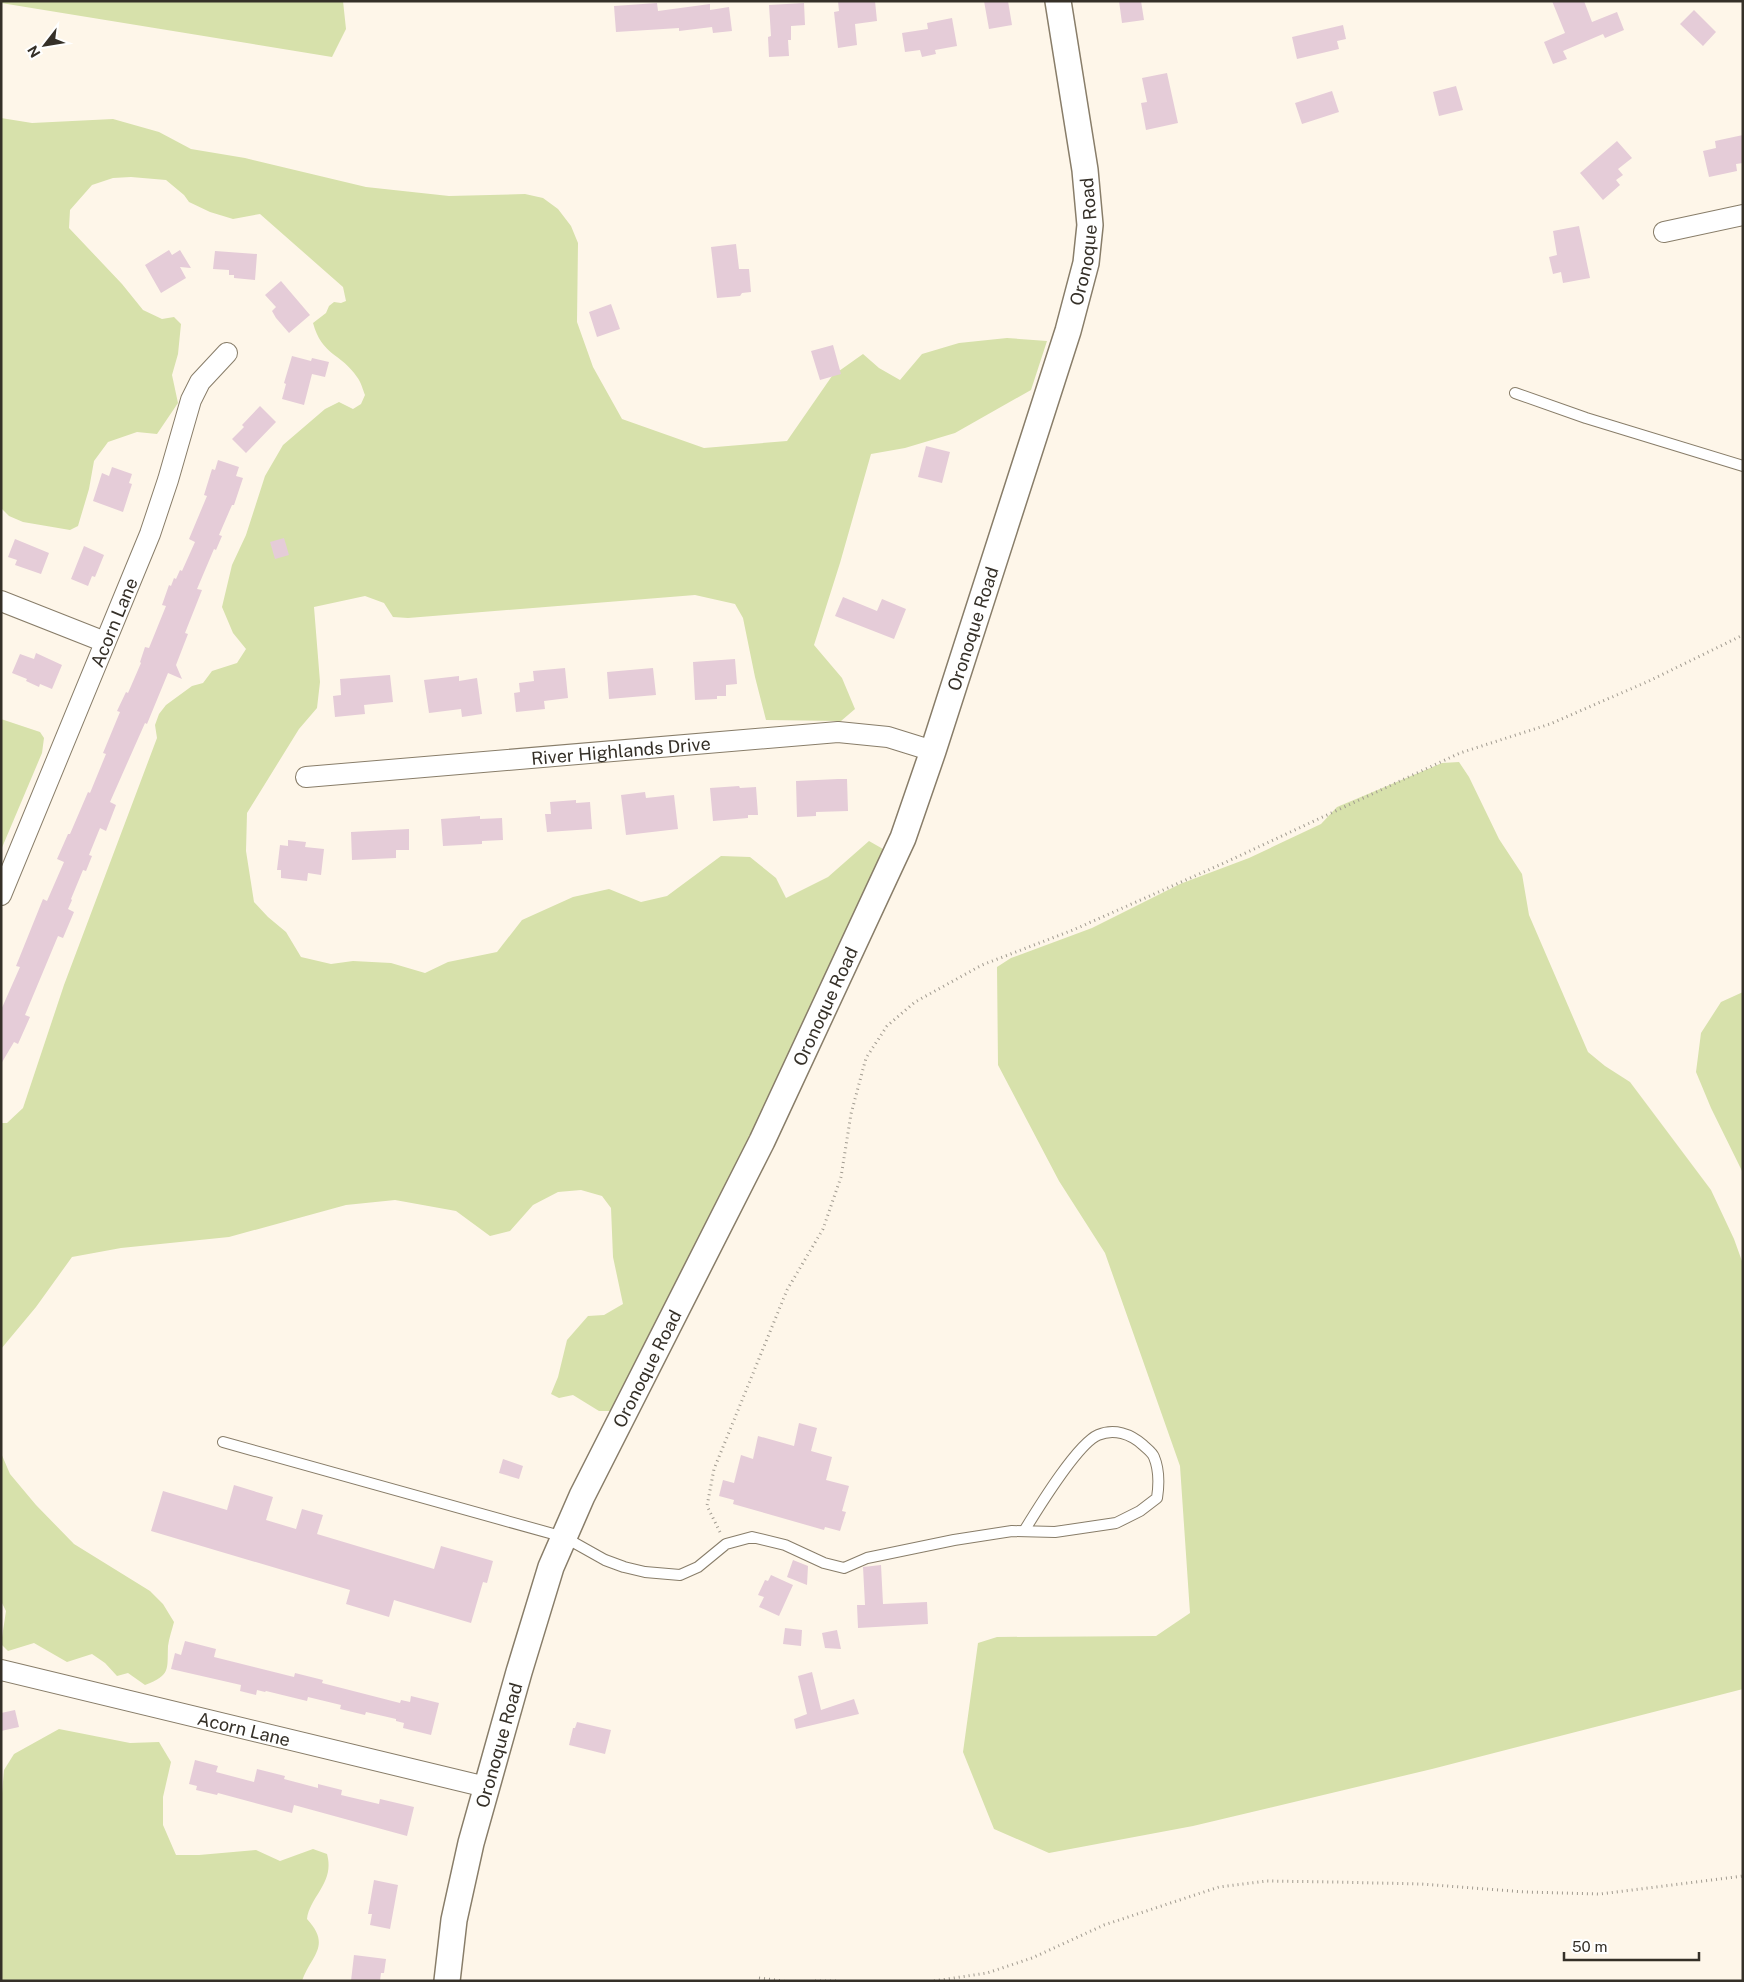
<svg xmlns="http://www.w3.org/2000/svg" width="1744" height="1982" font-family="'Public Sans',sans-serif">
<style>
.green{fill:#d7e1ab}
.building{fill:#e5ccd8}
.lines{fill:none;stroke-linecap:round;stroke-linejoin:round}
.service-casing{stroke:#887d69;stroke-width:12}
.minor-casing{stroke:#887d69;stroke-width:22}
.tertiary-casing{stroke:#887d69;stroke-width:28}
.path{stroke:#a19b90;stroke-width:3;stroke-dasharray:1 4;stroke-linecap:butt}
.service{stroke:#fff;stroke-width:10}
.minor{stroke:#fff;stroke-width:20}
.tertiary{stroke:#fff;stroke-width:25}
.labels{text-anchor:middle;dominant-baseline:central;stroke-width:4.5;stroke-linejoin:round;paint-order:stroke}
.street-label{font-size:18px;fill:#353028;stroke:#fff}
</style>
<rect width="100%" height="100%" fill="#fef6e9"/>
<path class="green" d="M 1,1 L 343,1 L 346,29 L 332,57 L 1,3 Z
M 1,118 L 32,123 L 113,119 L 159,132 L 191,149 L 245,158 L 366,187 L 449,196 L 525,194 L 543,198 L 558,209 L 571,226 L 578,243 L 577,322 L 593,367 L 622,419 L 704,448 L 787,441 L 832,376 L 863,354 L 879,368 L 900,380 L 922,354 L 959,343 L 1007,338 L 1047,341 L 1031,390 L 955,433 L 905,448 L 871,454 L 840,563 L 814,645 L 842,678 L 855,709 L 841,721 L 766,720 L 755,677 L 743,618 L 735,604 L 695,595 L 408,618 L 393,617 L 384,603 L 365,596 L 314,607 L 320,682 L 317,708 L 299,729 L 247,813 L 246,851 L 254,902 L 268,917 L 286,932 L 301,957 L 331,964 L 353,961 L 391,963 L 425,973 L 448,962 L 497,952 L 522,920 L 573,897 L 609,889 L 641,902 L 667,896 L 721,856 L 750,857 L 776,878 L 786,898 L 828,877 L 869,841 L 883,849 L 807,1023 L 615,1411 L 599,1411 L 573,1395 L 559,1398 L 551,1394 L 558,1377 L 567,1340 L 588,1316 L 604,1315 L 623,1304 L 613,1257 L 611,1208 L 602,1196 L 581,1190 L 558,1192 L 533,1205 L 510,1231 L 490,1236 L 456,1211 L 395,1200 L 346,1205 L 229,1237 L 121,1248 L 72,1257 L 36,1307 L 1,1349 L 1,1123 L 7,1123 L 23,1108 L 64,985 L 157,738 L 155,725 L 159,714 L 166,705 L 192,686 L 203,683 L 212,671 L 237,663 L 246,649 L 233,633 L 222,607 L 232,565 L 246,535 L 265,476 L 283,445 L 325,409 L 339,402 L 353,409 L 361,404 L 365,395 C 363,390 361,382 357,377 C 341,353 322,356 313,323 L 326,313 L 329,306 L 334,302 L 341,303 L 346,301 L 343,287 L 260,214 L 233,219 L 210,212 L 189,202 L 184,195 L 166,180 L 131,177 L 113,178 L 92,185 L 70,210 L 69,228 L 122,284 L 143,310 L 162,319 L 174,317 L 181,324 L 178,354 L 172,375 L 178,403 L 157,434 L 137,432 L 108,442 L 94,461 L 89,489 L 78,526 L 70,530 L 23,522 L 9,516 L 1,508 Z
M 1,719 L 40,732 L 44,738 L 42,753 L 1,850 Z
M 1459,762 L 1469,777 L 1499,839 L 1522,874 L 1529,915 L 1588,1052 L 1605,1066 L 1630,1082 L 1711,1190 L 1734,1239 L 1743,1264 L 1743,1689 L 1432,1769 L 1193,1826 L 1049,1853 L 994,1829 L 963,1752 L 978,1643 L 997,1637 L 1156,1636 L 1190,1613 L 1180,1466 L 1105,1253 L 1059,1181 L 998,1065 L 997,967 L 1011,958 L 1092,928 L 1180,884 L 1249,858 L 1321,824 L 1337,807 L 1442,763 Z
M 1743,992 L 1743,1173 L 1711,1108 L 1696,1072 L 1701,1033 L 1721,1002 Z
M 1,1453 L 10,1474 L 36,1505 L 74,1544 L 150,1591 L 163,1604 L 174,1622 C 172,1630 169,1638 168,1646 C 167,1670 171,1675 145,1685 L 128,1673 L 117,1676 L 105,1663 L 92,1654 L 67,1662 L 34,1643 L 8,1651 L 1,1644 L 6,1611 L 1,1601 Z
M 59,1729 L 130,1743 L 159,1742 L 171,1762 L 163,1797 L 163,1825 L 176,1855 L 199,1855 L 256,1850 L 280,1861 L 313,1849 L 327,1854 C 335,1883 310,1896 307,1919 C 332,1946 311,1955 302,1981 L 1,1981 L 1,1805 L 4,1770 L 14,1754 Z"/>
<path class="building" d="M 838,1 L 875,1 L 877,21 L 855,24 L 857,45 L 838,48 L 834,12 L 839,11 Z
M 984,1 L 1008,1 L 1012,25 L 989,29 Z
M 1119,1 L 1141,1 L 1144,20 L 1122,23 Z
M 1552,1 L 1584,1 L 1592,22 L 1617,12 L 1624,30 L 1605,38 L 1603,34 L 1563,51 L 1567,59 L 1553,64 L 1544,42 L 1565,33 Z
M 657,3 L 658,11 L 710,4 L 710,10 L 729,7 L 732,31 L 713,33 L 712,27 L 679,31 L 679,28 L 616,32 L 614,6 Z
M 804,3 L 805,25 L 791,26 L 791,40 L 788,40 L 789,56 L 769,57 L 768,37 L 771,36 L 769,5 Z
M 1694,10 L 1716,32 L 1703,46 L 1680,24 Z
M 952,18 L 957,46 L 935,50 L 936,54 L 922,57 L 920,50 L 905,52 L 902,33 L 928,29 L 927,23 Z
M 1343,25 L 1346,39 L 1337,41 L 1339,49 L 1297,59 L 1292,37 Z
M 1167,73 L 1178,123 L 1146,130 L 1141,103 L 1147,102 L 1142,78 Z
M 1456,86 L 1463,110 L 1439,116 L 1433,92 Z
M 1332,91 L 1339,112 L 1302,124 L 1295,103 Z
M 1743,135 L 1743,163 L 1736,164 L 1737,171 L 1709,177 L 1703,151 L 1716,148 L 1715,141 Z
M 1617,141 L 1632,158 L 1618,169 L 1623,175 L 1616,180 L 1620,185 L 1603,200 L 1580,173 Z
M 1579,226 L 1590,278 L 1563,283 L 1561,272 L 1553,274 L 1549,257 L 1557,255 L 1553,231 Z
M 736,244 L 739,269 L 749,269 L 751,292 L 742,293 L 740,296 L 717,298 L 711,247 Z
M 169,250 L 172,255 L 180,250 L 191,268 L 180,267 L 186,278 L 161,293 L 145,265 Z
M 215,251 L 257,254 L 255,280 L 234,278 L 234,275 L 229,275 L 229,270 L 213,269 Z
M 281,281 L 310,315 L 289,333 L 276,318 L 272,311 L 276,307 L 265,295 Z
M 611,304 L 620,329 L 597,337 L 589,312 Z
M 833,345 L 841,374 L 820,380 L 811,351 Z
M 292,356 L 311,361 L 312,358 L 329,362 L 325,377 L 312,374 L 304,405 L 282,399 L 286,384 L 284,383 Z
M 260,406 L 276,422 L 246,453 L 232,439 L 244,427 L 242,425 Z
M 926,446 L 950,452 L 942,483 L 918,477 Z
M 218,460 L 239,467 L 236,476 L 243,478 L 234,505 L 232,505 L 219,535 L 222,536 L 216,550 L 214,549 L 197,589 L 202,590 L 185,633 L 188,634 L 176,665 L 182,679 L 168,673 L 147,724 L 145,723 L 110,802 L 116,805 L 106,831 L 100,828 L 89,855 L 92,856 L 86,871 L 83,870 L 71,899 L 72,900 L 68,909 L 74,912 L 63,938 L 58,936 L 25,1015 L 30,1017 L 18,1044 L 14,1042 L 1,1064 L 1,1010 L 20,967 L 16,966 L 43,899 L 47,901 L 64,862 L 57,859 L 68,834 L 70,834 L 88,792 L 90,793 L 106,754 L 103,753 L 120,712 L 117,711 L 126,692 L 128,693 L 141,663 L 140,662 L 145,647 L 149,648 L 166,606 L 162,605 L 169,585 L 171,586 L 174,578 L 176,579 L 180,570 L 182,571 L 195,542 L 189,539 L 207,496 L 204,495 L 212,469 L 215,470 Z
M 112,467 L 132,474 L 129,483 L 132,484 L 123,512 L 93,501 L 102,473 L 109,476 Z
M 284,538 L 289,555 L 275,559 L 270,542 Z
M 15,539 L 49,553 L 41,574 L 15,565 L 17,560 L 8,557 Z
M 84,546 L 104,555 L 95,577 L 92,576 L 88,586 L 71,579 Z
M 843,597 L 877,611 L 882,599 L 906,609 L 894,639 L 835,616 Z
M 36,653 L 62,665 L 52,689 L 40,684 L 39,687 L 26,681 L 27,679 L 12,673 L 20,654 L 34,659 Z
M 735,659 L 737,684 L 726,685 L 726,696 L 717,696 L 717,699 L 695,700 L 693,662 Z
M 565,668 L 568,698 L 544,701 L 545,709 L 516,712 L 514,693 L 520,692 L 519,683 L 534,681 L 533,671 Z
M 653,668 L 656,695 L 609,699 L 607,672 Z
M 390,675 L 393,702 L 364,705 L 365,714 L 335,717 L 333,696 L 341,695 L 340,679 Z
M 459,676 L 459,681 L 477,678 L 482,714 L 462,717 L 461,709 L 429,713 L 424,680 Z
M 838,779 L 847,779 L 848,811 L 816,812 L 816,816 L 797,817 L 796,781 Z
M 739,786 L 740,788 L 756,787 L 758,815 L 748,815 L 748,818 L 713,821 L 710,788 Z
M 645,792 L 646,798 L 674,795 L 678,829 L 626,835 L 621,795 Z
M 576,800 L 576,803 L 590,802 L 592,829 L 547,832 L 545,814 L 551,814 L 550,802 Z
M 480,816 L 480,819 L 502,818 L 503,840 L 482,841 L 482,844 L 443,846 L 441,819 Z
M 409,829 L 409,850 L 396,850 L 396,858 L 352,860 L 351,832 Z
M 288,840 L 306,842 L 305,847 L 324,849 L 321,875 L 308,873 L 307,881 L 281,878 L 281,870 L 277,870 L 280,845 L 288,846 Z
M 799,1423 L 817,1428 L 811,1451 L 832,1457 L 826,1480 L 849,1486 L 842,1511 L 846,1512 L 840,1531 L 825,1527 L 824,1530 L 733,1504 L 734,1500 L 719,1496 L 723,1480 L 734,1483 L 741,1455 L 753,1459 L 758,1436 L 794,1446 Z
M 503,1459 L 523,1466 L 519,1479 L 499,1473 Z
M 234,1485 L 273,1497 L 266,1520 L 296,1529 L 302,1509 L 323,1515 L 317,1534 L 434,1569 L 441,1546 L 493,1561 L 487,1583 L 483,1582 L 471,1623 L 394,1600 L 389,1617 L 346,1604 L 350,1590 L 151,1531 L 163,1491 L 227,1510 Z
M 793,1560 L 808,1566 L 807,1585 L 787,1577 Z
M 881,1565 L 883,1604 L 927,1602 L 928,1624 L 858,1628 L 857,1605 L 865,1605 L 863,1567 Z
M 771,1575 L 793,1585 L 779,1616 L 759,1607 L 764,1597 L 758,1595 L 765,1580 L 768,1581 Z
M 785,1628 L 802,1630 L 801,1646 L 783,1644 Z
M 837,1630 L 841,1649 L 825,1648 L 822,1633 Z
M 185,1641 L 216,1649 L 214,1657 L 294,1677 L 295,1673 L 323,1680 L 322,1683 L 400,1703 L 401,1700 L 410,1702 L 411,1696 L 439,1703 L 431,1735 L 403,1728 L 404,1723 L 396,1721 L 396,1719 L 366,1712 L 365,1715 L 340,1709 L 341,1705 L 308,1697 L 307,1701 L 266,1691 L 265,1692 L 257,1690 L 256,1695 L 240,1691 L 241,1685 L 171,1669 L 175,1653 L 181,1655 Z
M 812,1672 L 821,1710 L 854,1699 L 859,1714 L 796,1729 L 794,1719 L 807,1714 L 798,1676 Z
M 15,1710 L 19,1727 L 1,1731 L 1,1713 Z
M 577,1722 L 611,1730 L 605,1754 L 569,1745 L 573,1728 L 575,1728 Z
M 195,1760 L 218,1766 L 216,1772 L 254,1782 L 257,1769 L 285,1776 L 284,1779 L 318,1788 L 318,1784 L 342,1790 L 341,1795 L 379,1804 L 380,1799 L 414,1807 L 407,1836 L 294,1805 L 292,1813 L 218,1793 L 217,1795 L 196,1790 L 197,1786 L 189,1784 Z
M 374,1880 L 398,1885 L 390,1929 L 370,1925 L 372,1914 L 368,1914 Z
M 354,1955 L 386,1959 L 384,1973 L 381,1973 L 380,1981 L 351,1981 Z"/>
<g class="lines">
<g class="service-casing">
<path id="service" d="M 1515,393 L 1586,418 L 1743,466
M 223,1442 L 564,1537 L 605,1560 L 624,1567 L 645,1572 L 680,1575 L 698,1567 L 726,1544 L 752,1537 L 785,1545 L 824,1563 L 844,1568 L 867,1558 L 954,1540 L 1012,1531 L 1055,1532 L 1116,1523 L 1140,1511 L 1157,1498 C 1159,1485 1159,1469 1154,1457 C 1152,1452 1147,1449 1143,1445 C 1131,1434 1114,1428 1098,1435 C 1077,1444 1037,1510 1024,1531"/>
</g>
<g class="minor-casing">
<g id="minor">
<path d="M 1664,232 L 1743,215"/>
<path d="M 1,601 L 105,642"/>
<path id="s1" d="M 306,777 L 838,732 L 888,737 L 933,751"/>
<path id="s2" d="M 1,895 L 150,534 L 168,480 L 191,400 L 200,382 L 227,353"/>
<path id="s3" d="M 1,1670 L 486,1787"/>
</g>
</g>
<g class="tertiary-casing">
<g id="tertiary">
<path id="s4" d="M 447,1981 L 454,1920 L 471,1843 L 519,1672 L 551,1567 L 582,1496 L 762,1141 L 903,838 L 933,751 L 1068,331 L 1086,263 L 1090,225 L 1085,170 L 1058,1"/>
</g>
</g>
<path class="path" d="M 720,1532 L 707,1506 L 714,1469 L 787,1290 L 823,1229 L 841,1177 L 851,1114 L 866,1058 L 887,1026 L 915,1002 L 982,965 L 1073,930 L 1224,863 L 1460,753 L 1550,724 L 1649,681 L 1743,635
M 759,1978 L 784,1981
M 815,1981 L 839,1981
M 934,1981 L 987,1973 L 1032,1958 L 1104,1925 L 1219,1887 L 1267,1881 L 1334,1882 L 1421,1884 L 1525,1892 L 1600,1894 L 1743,1876"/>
<use href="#service" class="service"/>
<use href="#minor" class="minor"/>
<use href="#tertiary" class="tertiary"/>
</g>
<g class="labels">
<g class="street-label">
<text stroke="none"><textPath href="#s4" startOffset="1862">Oronoque Road</textPath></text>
<text stroke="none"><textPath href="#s2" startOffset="295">Acorn Lane</textPath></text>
<text stroke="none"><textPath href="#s4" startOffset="1458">Oronoque Road</textPath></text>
<text stroke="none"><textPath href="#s1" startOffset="316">River Highlands Drive</textPath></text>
<text stroke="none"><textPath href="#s4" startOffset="1052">Oronoque Road</textPath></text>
<text stroke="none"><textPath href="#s4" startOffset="648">Oronoque Road</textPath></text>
<text stroke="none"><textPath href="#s3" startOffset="250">Acorn Lane</textPath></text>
<text stroke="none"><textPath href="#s4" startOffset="242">Oronoque Road</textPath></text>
</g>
</g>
<rect width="1744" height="1982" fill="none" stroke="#353028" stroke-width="5"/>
<g transform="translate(45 45) rotate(239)" stroke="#ffffff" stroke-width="4" paint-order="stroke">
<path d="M0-4L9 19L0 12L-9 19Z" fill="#353028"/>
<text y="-8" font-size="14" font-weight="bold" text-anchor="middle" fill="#353028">N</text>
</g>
<path d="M1564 1952v8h135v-8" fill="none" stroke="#353028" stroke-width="2.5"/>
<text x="1572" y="1952" font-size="15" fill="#353028" stroke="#ffffff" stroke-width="4" paint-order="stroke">50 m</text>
</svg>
